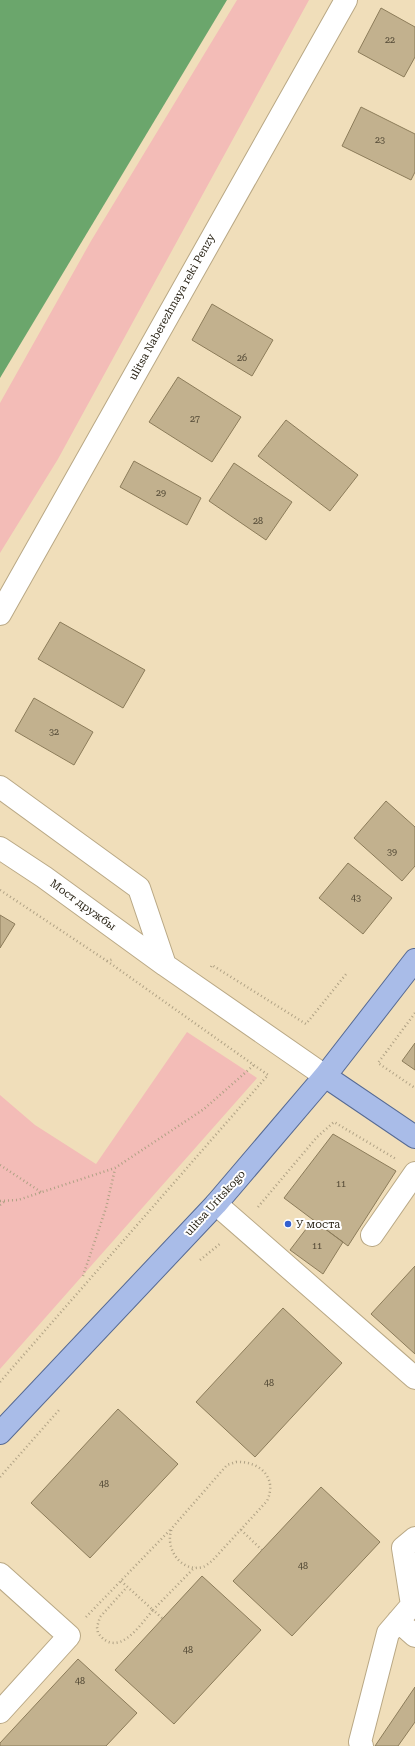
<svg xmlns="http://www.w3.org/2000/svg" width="415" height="1746" font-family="'Roboto Serif',serif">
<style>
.green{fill:#f3bcb7}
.water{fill:#6ba66c}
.building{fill:#c2b18e;stroke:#8c7c5a}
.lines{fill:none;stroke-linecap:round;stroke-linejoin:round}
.minor-casing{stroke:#b9a885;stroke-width:24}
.major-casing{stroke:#566a94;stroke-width:24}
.path{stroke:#afa184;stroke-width:2.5;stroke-dasharray:1 3;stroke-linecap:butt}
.minor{stroke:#fff;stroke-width:22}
.major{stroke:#a9bce8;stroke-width:22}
.poi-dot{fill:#3460d0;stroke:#fff;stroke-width:1.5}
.labels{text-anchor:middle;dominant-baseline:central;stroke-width:4;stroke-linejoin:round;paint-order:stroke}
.number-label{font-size:9px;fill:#4f4633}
.street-label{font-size:11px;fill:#292315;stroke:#fff}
.poi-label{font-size:11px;fill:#292315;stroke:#fff;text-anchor:start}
</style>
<rect width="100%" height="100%" fill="#f0deba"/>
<path class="green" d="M 237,0 L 309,0 L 58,459 L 0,553 L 0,403 L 91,241 Z
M 187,1032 L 257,1078 L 0,1369 L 0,1095 L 35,1125 L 96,1164 Z"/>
<path class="water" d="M 0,0 L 227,0 L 0,378 Z"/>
<path class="building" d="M 381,8 L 415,27 L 415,57 L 404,77 L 358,52 Z
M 361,107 L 415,134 L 415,172 L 411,180 L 342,146 Z
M 212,304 L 273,340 L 252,376 L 192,340 Z
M 178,377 L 241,417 L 212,462 L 149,422 Z
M 286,420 L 358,475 L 330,511 L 258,456 Z
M 134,461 L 201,498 L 187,525 L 120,487 Z
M 234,463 L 292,502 L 266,540 L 209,501 Z
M 60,622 L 145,670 L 123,708 L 38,659 Z
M 34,698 L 93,732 L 74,765 L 15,731 Z
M 386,801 L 415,827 L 415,866 L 402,881 L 354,838 Z
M 348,863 L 392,898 L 363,934 L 319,898 Z
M 0,915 L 15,924 L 0,948 Z
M 415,1043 L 415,1070 L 402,1061 Z
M 333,1134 L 396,1171 L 348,1246 L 284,1198 Z
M 313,1220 L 343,1242 L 323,1274 L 290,1250 Z
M 415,1266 L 415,1354 L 371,1314 Z
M 283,1308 L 342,1363 L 255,1457 L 196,1402 Z
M 118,1409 L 178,1464 L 90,1558 L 31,1503 Z
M 321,1487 L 380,1542 L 292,1636 L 233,1581 Z
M 202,1576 L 261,1630 L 174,1724 L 115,1670 Z
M 78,1659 L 137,1713 L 106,1746 L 0,1746 L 0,1743 Z
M 415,1687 L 415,1722 L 398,1746 L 375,1746 Z"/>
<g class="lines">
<g class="minor-casing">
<path id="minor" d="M 0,614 L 346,0
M 0,787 L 139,888 L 165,965
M 0,848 L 44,877 L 165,965 L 325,1076
M 216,1204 L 415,1378
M 372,1235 L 415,1173
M 0,1574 L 69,1636 L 0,1712
M 398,1621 L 415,1636
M 362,1746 L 360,1742 L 388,1633 L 412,1605 L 403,1548 L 415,1538"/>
</g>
<g class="major-casing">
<path id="major" d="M 325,1076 L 415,1137
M 0,1433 L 216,1204 L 325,1076 L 415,960"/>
</g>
<path class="path" d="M 0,890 L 107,961 L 114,959
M 211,967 L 212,965 L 306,1024 L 347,973
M 415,1013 L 378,1063 L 415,1088
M 0,1165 L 41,1192
M 0,1201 L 18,1200 L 115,1168 L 204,1109 L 254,1065
M 0,1205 L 5,1201
M 258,1207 L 317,1137 L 334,1122 L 396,1159
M 200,1260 L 221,1243
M 83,1276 L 106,1208 L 115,1169
M 0,1382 L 268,1075 L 107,961
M 236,1462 C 259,1461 278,1477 267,1501 L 212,1561 C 209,1563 206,1566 203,1567 C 180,1573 164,1547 172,1528 L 227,1465 Z
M 0,1477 L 59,1410
M 241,1530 L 262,1550
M 121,1581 L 153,1610 C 140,1625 118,1660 98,1633 L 97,1627 L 100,1617 L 127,1587
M 86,1617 L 170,1530
M 162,1618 L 153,1610 L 195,1567"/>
<use href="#minor" class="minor"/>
<use href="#major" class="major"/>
</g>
<circle class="poi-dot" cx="288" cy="1224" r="4"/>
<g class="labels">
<g class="number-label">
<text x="390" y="40">22</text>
<text x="380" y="140">23</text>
<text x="242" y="358">26</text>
<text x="195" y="419">27</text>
<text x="161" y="493">29</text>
<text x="258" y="521">28</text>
<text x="54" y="732">32</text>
<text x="392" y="852">39</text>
<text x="356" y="898">43</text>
<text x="341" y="1184">11</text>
<text x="317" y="1246">11</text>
<text x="269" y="1383">48</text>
<text x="104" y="1484">48</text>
<text x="303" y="1566">48</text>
<text x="188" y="1650">48</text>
<text x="80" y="1681">48</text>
</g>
<g class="street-label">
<text transform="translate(172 307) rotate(-61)">ulitsa Naberezhnaya reki Penzy</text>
<text transform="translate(83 905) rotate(36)">Мост дружбы</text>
<text transform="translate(215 1203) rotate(-48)">ulitsa Uritskogo</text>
</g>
<g class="poi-label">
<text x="296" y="1224">У моста</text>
</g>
</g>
</svg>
